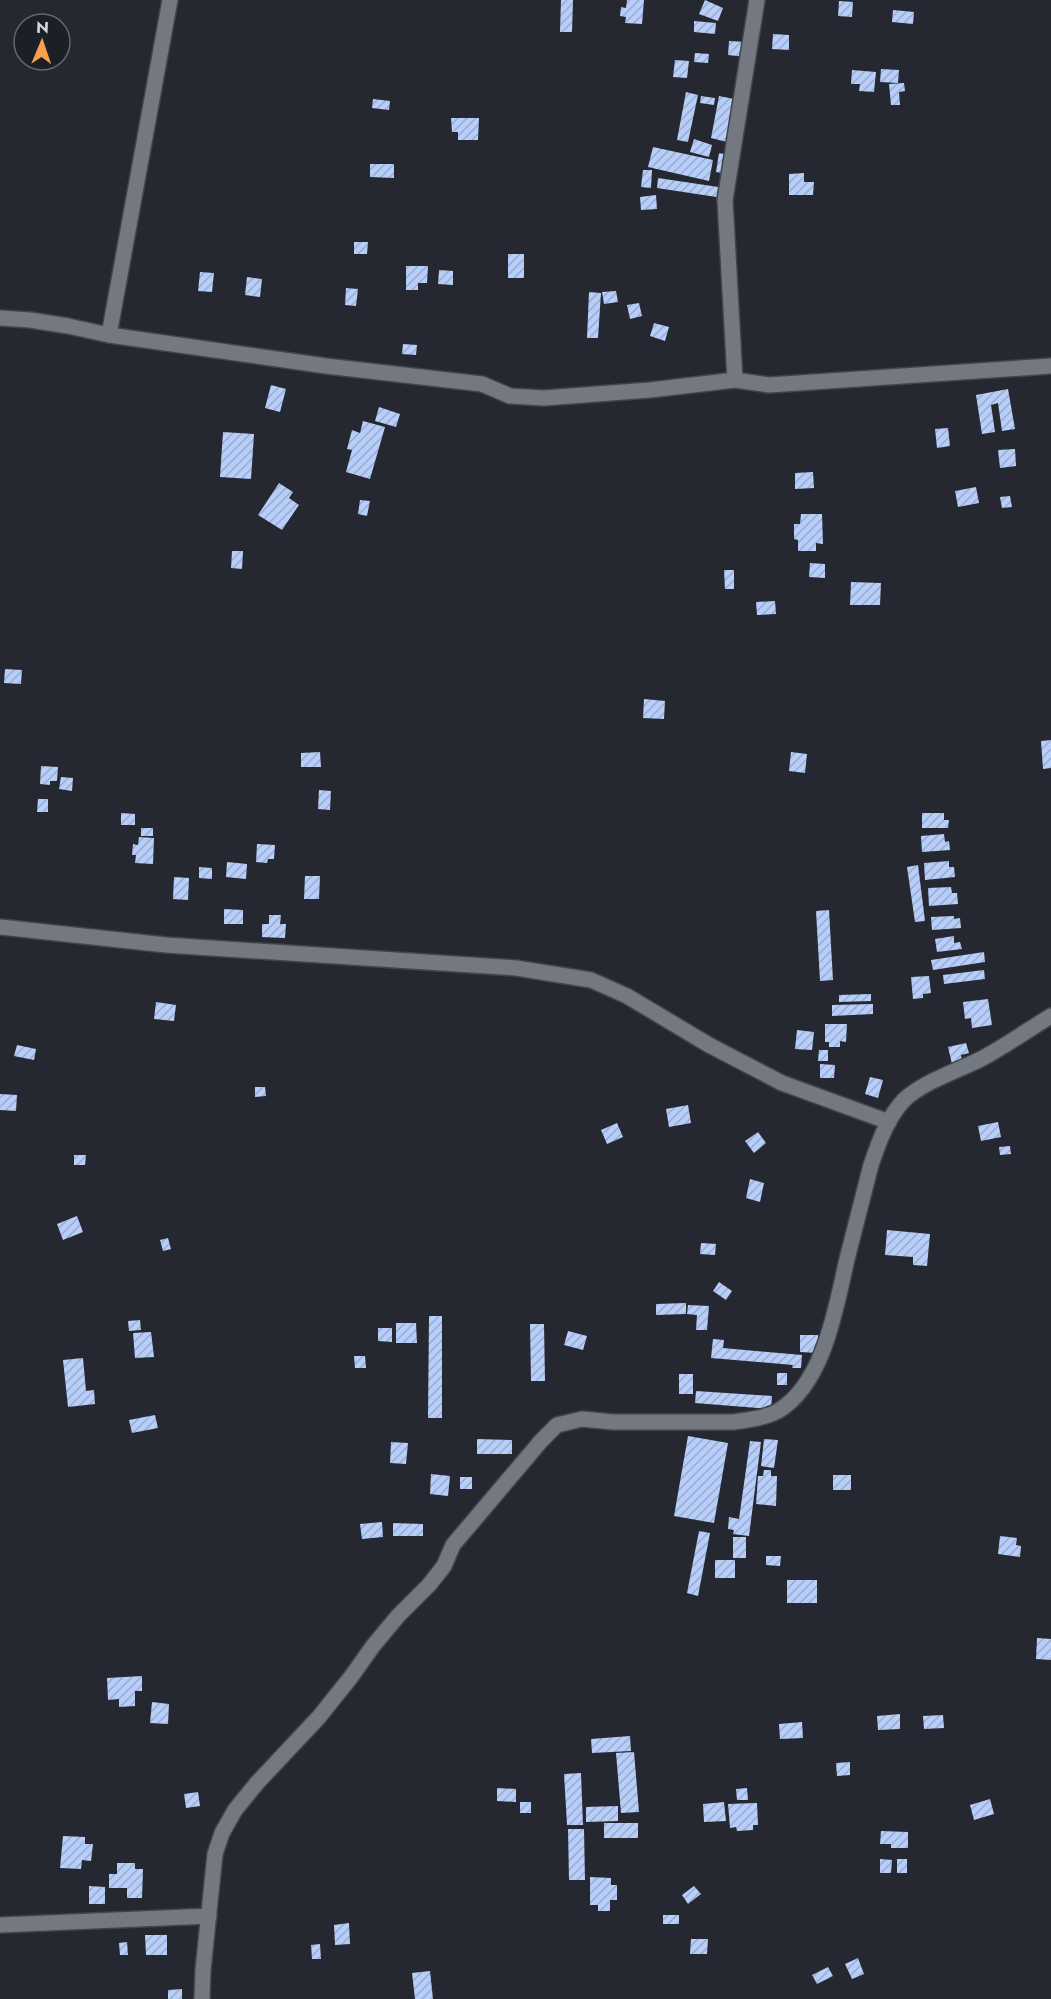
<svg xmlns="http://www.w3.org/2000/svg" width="1051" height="1999" font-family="Jost,sans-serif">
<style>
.building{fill:url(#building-hatch)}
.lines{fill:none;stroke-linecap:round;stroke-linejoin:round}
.minor-casing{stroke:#41444b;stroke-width:18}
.minor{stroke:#747881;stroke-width:15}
</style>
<defs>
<pattern id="building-hatch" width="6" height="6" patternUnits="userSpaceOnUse" patternTransform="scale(1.5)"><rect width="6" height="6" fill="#b8cefa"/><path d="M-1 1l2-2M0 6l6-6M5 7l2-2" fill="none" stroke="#9aaacc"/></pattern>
</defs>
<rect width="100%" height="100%" fill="#252830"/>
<path class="building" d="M 561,0 L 573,0 L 572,32 L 560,32 Z
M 627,0 L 644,0 L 642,24 L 625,23 L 626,17 L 620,16 L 621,7 L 626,8 Z
M 705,0 L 723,8 L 718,21 L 699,14 Z
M 839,1 L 853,2 L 852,17 L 838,16 Z
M 893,10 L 914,12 L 913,24 L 892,22 Z
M 694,21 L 716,23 L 715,34 L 694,32 Z
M 773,34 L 789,35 L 789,50 L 772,49 Z
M 729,41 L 747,42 L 746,57 L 728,55 Z
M 695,53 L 709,54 L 708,63 L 694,62 Z
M 675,60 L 689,61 L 687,78 L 673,77 Z
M 881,69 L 899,70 L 898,83 L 880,82 Z
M 852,70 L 876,72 L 874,92 L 859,91 L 860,84 L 851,84 Z
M 904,83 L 905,91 L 899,92 L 900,105 L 891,105 L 889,84 Z
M 686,92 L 698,95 L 688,142 L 677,140 Z
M 701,96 L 715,98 L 714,105 L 700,103 Z
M 719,96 L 739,100 L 731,143 L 711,138 Z
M 373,99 L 390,101 L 389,110 L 372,108 Z
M 451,118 L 479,118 L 478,140 L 458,140 L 458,132 L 452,132 Z
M 694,139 L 712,145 L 709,157 L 690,152 Z
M 653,147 L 713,160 L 709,181 L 648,167 Z
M 719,153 L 729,155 L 726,174 L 716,172 Z
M 370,164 L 394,164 L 394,178 L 370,177 Z
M 643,170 L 652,170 L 651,188 L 641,187 Z
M 804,173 L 804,182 L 814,182 L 813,195 L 789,195 L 789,174 Z
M 658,178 L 725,188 L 723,198 L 657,188 Z
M 656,195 L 657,209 L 641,210 L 640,197 Z
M 354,242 L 368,242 L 367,254 L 354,254 Z
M 508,254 L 524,254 L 524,278 L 508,278 Z
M 406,266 L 428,266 L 427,283 L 418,283 L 418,290 L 406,290 Z
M 439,270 L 453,271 L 453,285 L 438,284 Z
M 200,272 L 214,273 L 212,292 L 198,291 Z
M 247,277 L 262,279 L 260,297 L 245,295 Z
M 346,288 L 358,289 L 356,306 L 345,305 Z
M 616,291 L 618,302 L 604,304 L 602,292 Z
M 589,292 L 601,293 L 598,338 L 587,338 Z
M 639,303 L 642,316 L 630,319 L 627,305 Z
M 654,323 L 669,327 L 665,341 L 650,336 Z
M 403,344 L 417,345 L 416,355 L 402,354 Z
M 271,385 L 286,389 L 280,412 L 265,408 Z
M 1008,389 L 1015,429 L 1002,431 L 998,403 L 991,405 L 995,432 L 982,434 L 976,395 Z
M 379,407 L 400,414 L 396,427 L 375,421 Z
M 363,421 L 385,427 L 370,479 L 346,472 L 352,450 L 347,449 L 352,430 L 360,433 Z
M 948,428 L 950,446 L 937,448 L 935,429 Z
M 223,432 L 254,434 L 251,479 L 220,477 Z
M 1015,449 L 1016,466 L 1000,468 L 998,450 Z
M 813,472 L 814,488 L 795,489 L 795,473 Z
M 279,483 L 293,492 L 289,498 L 299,505 L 282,530 L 258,515 Z
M 976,487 L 979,503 L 958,507 L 955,491 Z
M 1010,496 L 1012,507 L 1002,508 L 1000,497 Z
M 360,500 L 370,501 L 367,516 L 358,514 Z
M 801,514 L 822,514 L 823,544 L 816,543 L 816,551 L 798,551 L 798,540 L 794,539 L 794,524 L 800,524 Z
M 232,551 L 243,551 L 242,569 L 231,568 Z
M 810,563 L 825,564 L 825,578 L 809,577 Z
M 724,570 L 734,570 L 734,589 L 725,589 Z
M 851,582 L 881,583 L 880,605 L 850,605 Z
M 775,601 L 776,614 L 757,615 L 756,602 Z
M 5,669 L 22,670 L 21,684 L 4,683 Z
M 644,699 L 665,701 L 664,719 L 643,718 Z
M 1051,740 L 1051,768 L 1043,769 L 1041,741 Z
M 320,752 L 321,767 L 301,767 L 301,753 Z
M 791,752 L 807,754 L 805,773 L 789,771 Z
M 41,766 L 58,767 L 57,781 L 50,781 L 50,785 L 40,784 Z
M 61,777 L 73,778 L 72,791 L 59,789 Z
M 319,790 L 331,791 L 330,810 L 318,809 Z
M 38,799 L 48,799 L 48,812 L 37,812 Z
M 121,813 L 135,814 L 135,825 L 121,825 Z
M 922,813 L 944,813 L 944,820 L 949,820 L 948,828 L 922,828 Z
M 141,828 L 153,828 L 153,836 L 141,836 Z
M 944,834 L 945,842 L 949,841 L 950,850 L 922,852 L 921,836 Z
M 139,837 L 154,838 L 153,864 L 135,863 L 136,855 L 132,855 L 133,844 L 138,845 Z
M 257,844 L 275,845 L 274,859 L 268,859 L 267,863 L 256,862 Z
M 949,861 L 949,867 L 954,867 L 955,877 L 925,880 L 924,863 Z
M 227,862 L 247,864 L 246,879 L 226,877 Z
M 918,865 L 925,921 L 915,922 L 907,867 Z
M 199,867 L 212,868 L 212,879 L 199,878 Z
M 305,876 L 320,876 L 319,899 L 304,899 Z
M 174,877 L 189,878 L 188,900 L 173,899 Z
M 951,887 L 952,893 L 957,893 L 958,904 L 929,906 L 928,888 Z
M 224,909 L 243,910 L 243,924 L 224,924 Z
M 829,910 L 833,980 L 820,981 L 816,911 Z
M 269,915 L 281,915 L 280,924 L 286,924 L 285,938 L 262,937 L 262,924 L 269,924 Z
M 954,916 L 954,919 L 960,918 L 961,928 L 932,930 L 931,917 Z
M 954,936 L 954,943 L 960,942 L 962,949 L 937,952 L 935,939 Z
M 984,952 L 985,962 L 933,970 L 931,960 Z
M 984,970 L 985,979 L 944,984 L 943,975 Z
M 929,976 L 931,993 L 923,994 L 923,998 L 913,999 L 911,977 Z
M 871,994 L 871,1001 L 839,1002 L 839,995 Z
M 988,999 L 992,1025 L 972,1028 L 971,1018 L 965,1019 L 963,1002 Z
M 156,1002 L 176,1005 L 174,1021 L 154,1019 Z
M 873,1004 L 873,1014 L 832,1016 L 832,1005 Z
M 825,1024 L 847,1024 L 846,1042 L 840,1041 L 840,1047 L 829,1047 L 829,1042 L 825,1042 Z
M 797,1030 L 814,1032 L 812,1050 L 795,1049 Z
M 966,1043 L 969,1053 L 961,1055 L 962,1062 L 952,1064 L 948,1047 Z
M 17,1045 L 36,1049 L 34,1060 L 14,1056 Z
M 819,1050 L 828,1050 L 828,1061 L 818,1061 Z
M 820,1064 L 835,1065 L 834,1078 L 820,1078 Z
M 870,1077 L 883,1080 L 878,1098 L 865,1094 Z
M 255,1087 L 265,1087 L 266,1096 L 255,1097 Z
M 0,1094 L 17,1095 L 16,1111 L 0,1110 Z
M 688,1105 L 691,1123 L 669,1127 L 666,1109 Z
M 998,1122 L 1001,1137 L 981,1141 L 978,1126 Z
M 617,1123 L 623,1137 L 607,1144 L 601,1130 Z
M 758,1132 L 766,1143 L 754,1153 L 745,1141 Z
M 1010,1146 L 1011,1154 L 1000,1155 L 999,1147 Z
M 74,1155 L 86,1155 L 85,1165 L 74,1165 Z
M 750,1179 L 764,1183 L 760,1202 L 746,1198 Z
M 77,1216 L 83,1232 L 63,1240 L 57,1224 Z
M 887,1230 L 930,1234 L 927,1266 L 913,1265 L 913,1257 L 885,1255 Z
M 168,1238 L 171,1249 L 163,1251 L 160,1240 Z
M 701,1243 L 716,1244 L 715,1255 L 700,1254 Z
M 719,1282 L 732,1291 L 726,1300 L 713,1291 Z
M 686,1303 L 686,1314 L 656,1315 L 656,1304 Z
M 688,1305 L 709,1306 L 707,1330 L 696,1330 L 697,1315 L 687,1314 Z
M 429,1316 L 442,1316 L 442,1418 L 428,1418 Z
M 140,1320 L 141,1330 L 129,1331 L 128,1321 Z
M 396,1323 L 416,1323 L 417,1343 L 396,1343 Z
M 530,1324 L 544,1324 L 545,1381 L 531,1381 Z
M 378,1328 L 392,1328 L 392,1342 L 378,1341 Z
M 568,1331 L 587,1336 L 583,1350 L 564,1345 Z
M 151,1332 L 154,1357 L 135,1358 L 133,1333 Z
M 800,1335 L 818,1335 L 818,1353 L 800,1352 Z
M 713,1339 L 724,1340 L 723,1348 L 802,1355 L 801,1368 L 792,1368 L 793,1365 L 711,1358 Z
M 354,1356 L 365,1356 L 366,1368 L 355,1368 Z
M 83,1358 L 86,1391 L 94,1390 L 95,1404 L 68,1407 L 63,1360 Z
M 777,1373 L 787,1373 L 787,1385 L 777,1385 Z
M 679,1374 L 693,1374 L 693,1394 L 679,1394 Z
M 696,1391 L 772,1396 L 771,1409 L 695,1403 Z
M 155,1415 L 158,1428 L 132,1433 L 129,1420 Z
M 688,1436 L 728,1443 L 714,1523 L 674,1516 Z
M 477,1439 L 512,1440 L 512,1454 L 477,1454 Z
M 764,1439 L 778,1440 L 774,1468 L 761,1466 Z
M 750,1441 L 761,1442 L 749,1536 L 733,1534 L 734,1530 L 728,1529 L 729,1517 L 739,1519 Z
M 391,1442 L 408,1443 L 406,1464 L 390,1463 Z
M 764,1470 L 771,1470 L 771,1476 L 777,1476 L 776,1506 L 756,1504 L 758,1476 L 763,1476 Z
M 431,1474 L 450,1476 L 448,1496 L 430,1494 Z
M 833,1475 L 851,1475 L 851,1490 L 833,1490 Z
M 460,1477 L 472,1477 L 472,1489 L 460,1489 Z
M 382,1522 L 383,1537 L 362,1539 L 360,1524 Z
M 393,1523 L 423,1524 L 423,1536 L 393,1536 Z
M 699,1531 L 710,1533 L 698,1596 L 687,1593 Z
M 1000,1536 L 1017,1538 L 1016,1545 L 1021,1546 L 1020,1557 L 998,1554 Z
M 733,1537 L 746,1537 L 746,1558 L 733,1558 Z
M 766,1556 L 781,1556 L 780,1566 L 766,1565 Z
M 715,1560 L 735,1560 L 735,1578 L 715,1578 Z
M 787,1580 L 817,1580 L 817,1603 L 787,1603 Z
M 1037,1638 L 1051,1639 L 1051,1660 L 1036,1659 Z
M 142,1676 L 142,1691 L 135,1691 L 135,1706 L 119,1707 L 119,1699 L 108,1700 L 107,1678 Z
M 152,1702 L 169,1704 L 168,1724 L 150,1723 Z
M 900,1714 L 900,1729 L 878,1730 L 877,1716 Z
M 943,1715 L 944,1728 L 924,1729 L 923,1716 Z
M 802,1722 L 803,1738 L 780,1739 L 779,1724 Z
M 630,1736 L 631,1751 L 592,1753 L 591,1739 Z
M 634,1752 L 639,1812 L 621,1813 L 616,1753 Z
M 850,1762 L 850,1775 L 837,1776 L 836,1763 Z
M 581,1773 L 583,1825 L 567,1825 L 564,1774 Z
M 497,1788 L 516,1789 L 516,1802 L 497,1801 Z
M 747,1788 L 748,1800 L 737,1800 L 736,1789 Z
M 198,1792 L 200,1806 L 186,1808 L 184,1794 Z
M 990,1799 L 994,1814 L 974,1820 L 970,1805 Z
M 520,1802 L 531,1802 L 531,1813 L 520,1813 Z
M 724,1802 L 726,1821 L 704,1822 L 703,1804 Z
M 757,1803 L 758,1825 L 753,1825 L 753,1830 L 737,1831 L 736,1827 L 730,1828 L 728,1804 Z
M 618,1806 L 618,1821 L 586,1822 L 586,1807 Z
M 604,1823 L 638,1823 L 638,1838 L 604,1838 Z
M 568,1829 L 584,1829 L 585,1880 L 569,1880 Z
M 881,1831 L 908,1832 L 908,1848 L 891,1848 L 891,1844 L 880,1844 Z
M 63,1836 L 85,1837 L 85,1844 L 93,1844 L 91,1861 L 82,1860 L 81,1869 L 60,1868 Z
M 880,1859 L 892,1860 L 891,1873 L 880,1873 Z
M 897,1859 L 907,1859 L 907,1873 L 897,1873 Z
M 117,1863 L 135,1863 L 135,1869 L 143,1869 L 142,1898 L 127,1898 L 127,1888 L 109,1888 L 109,1874 L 117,1874 Z
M 590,1877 L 611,1878 L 611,1885 L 617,1885 L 617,1900 L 610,1900 L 610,1911 L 598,1911 L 598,1905 L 590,1905 Z
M 89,1886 L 105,1887 L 105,1904 L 89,1904 Z
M 694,1886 L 701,1894 L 688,1904 L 682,1895 Z
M 663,1915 L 679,1915 L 679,1924 L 663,1924 Z
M 349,1923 L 350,1944 L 335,1945 L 334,1925 Z
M 145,1935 L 167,1935 L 167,1955 L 146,1955 Z
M 691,1939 L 708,1939 L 707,1954 L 690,1954 Z
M 127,1942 L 128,1955 L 120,1955 L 119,1943 Z
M 320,1944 L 321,1959 L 312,1959 L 311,1945 Z
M 858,1958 L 864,1974 L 852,1979 L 845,1964 Z
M 828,1967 L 833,1976 L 817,1984 L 812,1975 Z
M 430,1971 L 433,1999 L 415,1999 L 412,1973 Z
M 182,1989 L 182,1999 L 168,1999 L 168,1990 Z"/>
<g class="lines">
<g class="minor-casing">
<path id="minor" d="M 0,318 L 30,320 L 68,326 L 109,335 L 326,366 L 482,384 L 510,396 L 544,398 L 650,390 L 735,380 L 769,385 L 1051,366
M 109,335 L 170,0
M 735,380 L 725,200 L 757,0
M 0,927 L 166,945 L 516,968 L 591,980 L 627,996 L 709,1045 L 782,1083 L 889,1122
M 0,1925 L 209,1916
M 202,1999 L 203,1970 L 215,1854 L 222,1833 L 235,1810 L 257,1783 L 319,1717 L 351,1677 L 373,1646 L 398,1616 L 429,1585 L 444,1566 L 453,1545 L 541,1441 L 557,1425 L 582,1419 L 613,1422 L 733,1422 C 748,1420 765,1418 778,1411 C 824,1384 836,1307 847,1259 C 855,1228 863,1197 871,1165 C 879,1142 887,1118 904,1100 C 923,1082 957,1071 981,1059 C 1005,1046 1028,1030 1051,1016"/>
</g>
<use href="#minor" class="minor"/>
</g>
<g transform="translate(42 42) rotate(2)"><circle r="28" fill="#1b1f26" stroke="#65686e" stroke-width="1.5"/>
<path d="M0-4.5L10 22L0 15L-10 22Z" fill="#f9a04d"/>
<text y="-9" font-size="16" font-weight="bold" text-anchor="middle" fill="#d4d6db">N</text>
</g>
</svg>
